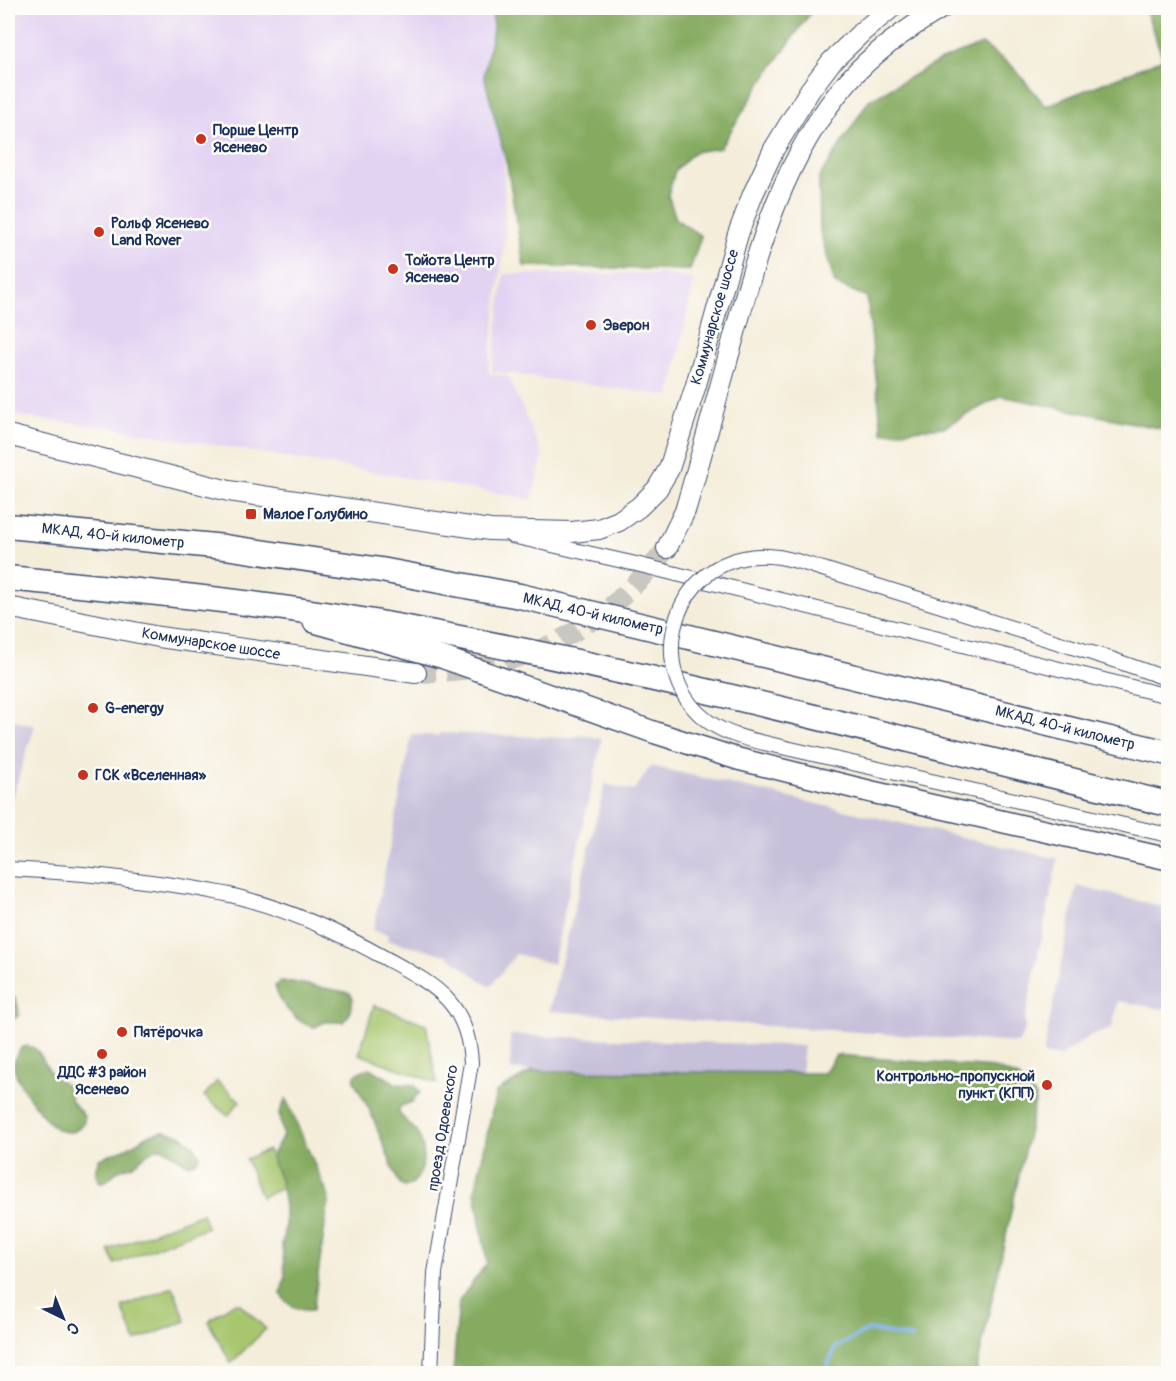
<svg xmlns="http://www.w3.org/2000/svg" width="1176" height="1381" font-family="Pangolin,sans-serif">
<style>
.built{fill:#e3d3f3}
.industrial{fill:#c6c0da}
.green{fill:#a7c66e;stroke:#617a66;stroke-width:1.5}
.forest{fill:#85ab61;stroke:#506d60;stroke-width:1.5}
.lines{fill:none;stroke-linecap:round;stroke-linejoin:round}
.stream{stroke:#81b5ef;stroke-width:4}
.secondary-tunnel{stroke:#c9c7c1;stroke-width:20;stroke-dasharray:20 10;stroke-linecap:butt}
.street-casing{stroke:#3c4c71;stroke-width:16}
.secondary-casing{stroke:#3c4c71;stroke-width:22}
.primary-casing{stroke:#3c4c71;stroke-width:24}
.highway-casing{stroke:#3c4c71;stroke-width:27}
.street{stroke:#fff;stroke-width:14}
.secondary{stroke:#fff;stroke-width:20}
.primary{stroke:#fff;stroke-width:21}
.highway{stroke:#fff;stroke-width:24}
.street-bridge-casing{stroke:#3c4c71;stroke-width:16;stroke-linecap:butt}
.street-bridge{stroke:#fff;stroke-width:14}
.poi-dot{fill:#c8321e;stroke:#fdfcf7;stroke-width:2}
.labels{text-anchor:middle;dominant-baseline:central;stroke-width:5;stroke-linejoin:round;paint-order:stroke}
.poi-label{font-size:15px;font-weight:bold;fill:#1b2f5e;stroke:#fdfcf7;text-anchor:start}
.street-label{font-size:15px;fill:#1b2f5e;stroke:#fdfcf7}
</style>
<rect width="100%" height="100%" fill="#fdfcf7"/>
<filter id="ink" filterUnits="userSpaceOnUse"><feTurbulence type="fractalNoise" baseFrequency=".0167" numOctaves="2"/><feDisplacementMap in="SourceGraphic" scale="12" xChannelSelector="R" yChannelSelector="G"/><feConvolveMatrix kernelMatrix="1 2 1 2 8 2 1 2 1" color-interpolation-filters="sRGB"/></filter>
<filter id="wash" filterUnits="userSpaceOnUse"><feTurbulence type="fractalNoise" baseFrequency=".008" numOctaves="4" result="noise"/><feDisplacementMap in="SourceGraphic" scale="24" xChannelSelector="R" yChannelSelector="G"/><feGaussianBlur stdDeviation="1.35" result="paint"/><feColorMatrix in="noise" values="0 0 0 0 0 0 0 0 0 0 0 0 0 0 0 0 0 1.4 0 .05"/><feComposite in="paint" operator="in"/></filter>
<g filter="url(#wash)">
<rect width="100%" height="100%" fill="#f4edda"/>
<path class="built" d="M 8,8 L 502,8 L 505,236 L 488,373 L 508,376 L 543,455 L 532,499 L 114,428 L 8,415 Z
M 504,274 L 663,274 L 694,280 L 670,396 L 492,371 Z
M 1168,618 L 1168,664 L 1157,661 Z"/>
<path class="industrial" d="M 8,718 L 35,726 L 8,810 Z
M 440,733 L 568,738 L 582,735 L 602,739 L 553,964 L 516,954 L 490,987 L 447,955 L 387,940 L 388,935 L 373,931 L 412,734 L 438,736 Z
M 651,766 L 1058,859 L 1025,1019 L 1025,1030 L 1018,1043 L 549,1011 L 605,784 L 634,791 Z
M 1077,886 L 1168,908 L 1168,1010 L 1118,1001 L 1112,1028 L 1091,1035 L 1060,1057 L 1043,1054 Z
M 510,1035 L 804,1046 L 801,1073 L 532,1071 L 511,1069 Z"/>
<path class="green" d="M 374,1005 L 426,1024 L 437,1083 L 359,1054 Z
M 217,1081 L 240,1101 L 228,1116 L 204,1096 Z
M 268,1150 L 283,1188 L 261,1197 L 246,1159 Z
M 202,1213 L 207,1227 L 115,1264 L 109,1250 Z
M 173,1287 L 186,1321 L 135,1341 L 122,1307 Z
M 239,1303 L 266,1329 L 231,1363 L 208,1321 L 232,1304 Z"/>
<path class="forest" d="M 493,8 L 814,8 L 761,83 L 720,148 L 694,152 L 675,171 L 668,195 L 676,219 L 701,236 L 690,270 L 524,266 L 507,165 L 484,76 L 493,29 Z
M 1145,8 L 1168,8 L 1168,430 L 1001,396 L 944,427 L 882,433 L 867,297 L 835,284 L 820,231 L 819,178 L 869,100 L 939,61 L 982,44 L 1011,65 L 1046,106 L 1163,59 Z
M 280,982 L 293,982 L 350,993 L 353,999 L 349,1015 L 343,1022 L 325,1022 L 315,1027 C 296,1024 279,1003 275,986 Z
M 8,992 C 17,998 18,1004 19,1015 L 8,1024 Z
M 27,1046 L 34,1048 L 39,1053 L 52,1075 L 67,1086 L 71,1100 L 84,1116 L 84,1123 L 75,1131 C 69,1133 63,1132 57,1129 C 44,1120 15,1082 14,1066 C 14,1059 17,1053 21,1048 Z
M 836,1055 L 994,1068 L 1018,1077 L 1036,1097 L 976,1373 L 453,1373 L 459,1301 L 487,1263 L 475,1192 L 496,1092 L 532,1071 L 824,1073 Z
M 370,1068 L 397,1084 L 414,1085 L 420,1092 L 412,1102 L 401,1106 L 398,1111 C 403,1120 412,1125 417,1133 C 428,1148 425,1183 404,1187 L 398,1181 L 371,1113 L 354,1081 C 354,1073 363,1069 370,1068 Z
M 286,1099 L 329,1197 L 313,1310 C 300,1311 287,1307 281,1294 L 285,1275 L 282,1245 L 285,1226 L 285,1206 L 281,1182 L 272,1160 L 273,1153 L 283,1136 L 279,1113 Z
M 163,1131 C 181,1133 192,1140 200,1156 C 185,1179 174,1143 156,1149 C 147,1152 140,1160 133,1165 C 128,1167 123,1168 119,1170 C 111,1175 110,1182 100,1182 C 94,1175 95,1167 99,1159 L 127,1148 L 151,1134 Z"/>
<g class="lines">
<path class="stream" d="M 763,1374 L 769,1368 L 808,1374
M 824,1374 L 835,1348 L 868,1330 L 912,1338"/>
</g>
</g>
<g filter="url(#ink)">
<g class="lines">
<path class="secondary-tunnel" d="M 416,673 C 523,672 602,631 667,548"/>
<g class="street-casing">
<path id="street" d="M 512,536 L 636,564 L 1168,696
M 823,569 L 1114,660 L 1168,679
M 782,747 L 1168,835
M 8,869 C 53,871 99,875 144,881 C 175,885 207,889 238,897 C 289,910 339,932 385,958 C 434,985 468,1001 471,1063 L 435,1273 L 431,1374"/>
</g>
<g class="secondary-casing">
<path id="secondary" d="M 8,435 L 229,491 L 490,530 L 572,532 L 599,529 L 619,521 L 639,507 L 657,489 L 669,469 L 696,385 L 738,234 L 753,194 L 774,149 L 810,90 L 831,62 L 863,31 L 891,8
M 667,548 L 685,511 C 702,454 717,397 733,340 C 758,248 785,153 849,80 C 876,50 908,28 942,8
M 8,607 L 159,637 L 416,673"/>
</g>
<g class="primary-casing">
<path id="primary" d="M 314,622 L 444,658 L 656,733 L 738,759 L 872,792 L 1168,859"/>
</g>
<g class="highway-casing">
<path id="highway" d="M 8,526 L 225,547 L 381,570 L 520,596 L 1168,753
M 8,578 C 130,590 253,601 374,622 C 641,669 905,740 1168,804"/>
</g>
<use href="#street" class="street"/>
<use href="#secondary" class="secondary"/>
<use href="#primary" class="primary"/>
<use href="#highway" class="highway"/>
<g class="street-bridge-casing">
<path id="street-bridge" d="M 782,747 C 757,741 730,737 709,722 C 646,677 667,574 743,558 C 771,551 797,561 823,569"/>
</g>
<use href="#street-bridge" class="street-bridge"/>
</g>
</g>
<g class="poi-dot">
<circle cx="201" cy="139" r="6"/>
<circle cx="99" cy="232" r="6"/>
<circle cx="393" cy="269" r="6"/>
<circle cx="591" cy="325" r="6"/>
<rect x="245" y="508" width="12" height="12" rx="3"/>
<circle cx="93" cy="708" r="6"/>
<circle cx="83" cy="775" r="6"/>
<circle cx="122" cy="1032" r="6"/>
<circle cx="102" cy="1054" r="6"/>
<circle cx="1047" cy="1085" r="6"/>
</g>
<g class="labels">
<g class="poi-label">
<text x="213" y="130">Порше Центр<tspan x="213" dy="17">Ясенево</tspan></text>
<text x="111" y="223">Рольф Ясенево<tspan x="111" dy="17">Land Rover</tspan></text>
<text x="405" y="260">Тойота Центр<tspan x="405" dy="17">Ясенево</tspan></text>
<text x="603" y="325">Эверон</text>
<text x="263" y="514">Малое Голубино</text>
<text x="105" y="708">G-energy</text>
<text x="95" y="775">ГСК «Вселенная»</text>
<text x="134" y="1032">Пятёрочка</text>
<text x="102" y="1072" text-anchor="middle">ДДС #3 район<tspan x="102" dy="17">Ясенево</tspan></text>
<text x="1035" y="1076" text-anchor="end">Контрольно-пропускной<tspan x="1035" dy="17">пункт (КПП)</tspan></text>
</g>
<g class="street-label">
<text transform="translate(715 317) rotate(-74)">Коммунарское шоссе</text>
<text transform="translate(113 536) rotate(6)">МКАД, 40-й километр</text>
<text transform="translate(593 614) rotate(13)">МКАД, 40-й километр</text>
<text transform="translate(211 644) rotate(9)">Коммунарское шоссе</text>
<text transform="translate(1065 728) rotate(14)">МКАД, 40-й километр</text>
<text transform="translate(443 1128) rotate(-81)">проезд Одоевского</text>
</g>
</g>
<rect width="1176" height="1381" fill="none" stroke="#fdfcf7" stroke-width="30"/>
<g transform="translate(63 1318) rotate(137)" stroke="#fdfcf7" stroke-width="4.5" paint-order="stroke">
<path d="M0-4.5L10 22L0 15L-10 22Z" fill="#1b2f5e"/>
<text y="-9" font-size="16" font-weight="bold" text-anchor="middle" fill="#1b2f5e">С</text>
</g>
</svg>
